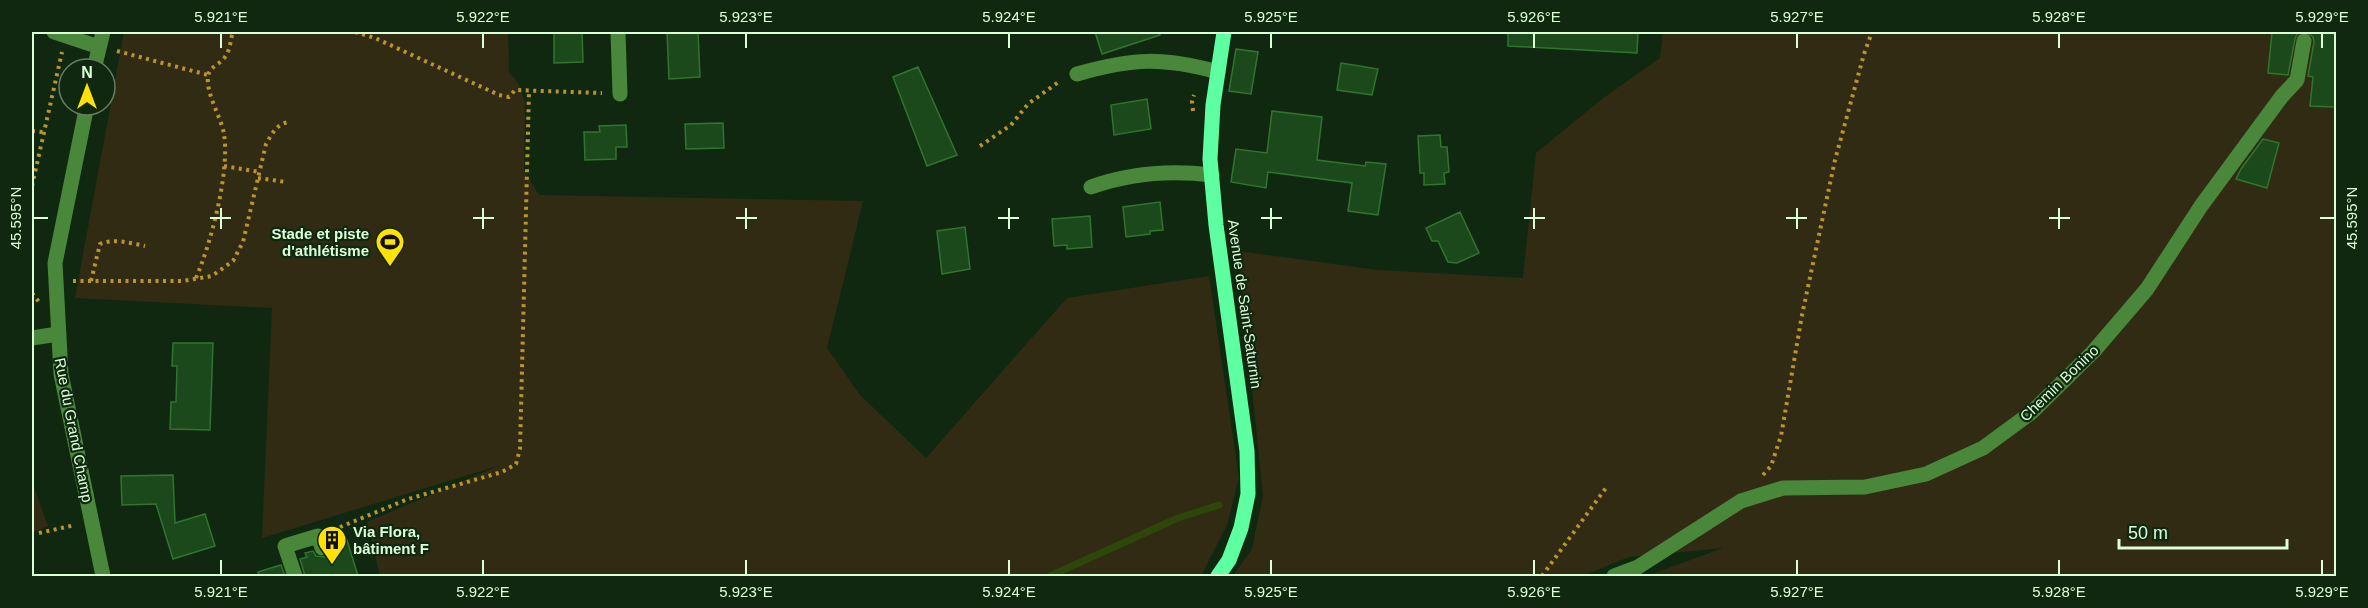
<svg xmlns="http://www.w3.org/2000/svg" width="2368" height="608" font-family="Arial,sans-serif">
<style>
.green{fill:#322b13}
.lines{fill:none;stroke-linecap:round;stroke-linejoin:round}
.stream{stroke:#2d470a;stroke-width:7}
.building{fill:#1c491c;stroke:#2f752e;stroke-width:1.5}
.path{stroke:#bb9430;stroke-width:4;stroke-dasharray:3 4.5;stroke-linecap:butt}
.minor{stroke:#49873b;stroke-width:15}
.major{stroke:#5effa0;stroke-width:15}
.ticks{fill:none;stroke:#dbffd7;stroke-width:2}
.labels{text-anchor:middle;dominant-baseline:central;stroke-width:4.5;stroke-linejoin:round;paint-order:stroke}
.poi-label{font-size:15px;font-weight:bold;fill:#dbffd7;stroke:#112810;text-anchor:end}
.street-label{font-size:15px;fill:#dbffd7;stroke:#112810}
.neatline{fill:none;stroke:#dbffd7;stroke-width:2}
.ticks-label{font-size:15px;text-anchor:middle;fill:#dbffd7}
</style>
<rect width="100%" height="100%" fill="#112810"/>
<path class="green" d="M 124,32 L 508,32 L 509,72 L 518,83 L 525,102 L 524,171 L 539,195 L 863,201 L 827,348 L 860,395 L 926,458 L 1067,298 L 1209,276 L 1239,478 L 1227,525 L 1201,576 L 380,576 L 367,522 L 501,465 L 262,538 L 272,308 L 75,298 Z
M 1663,32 L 2336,32 L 2336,576 L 1647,576 L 1723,548 L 1629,557 L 1582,576 L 1233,576 L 1252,549 L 1263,496 L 1238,251 L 1377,270 L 1523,278 L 1536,153 L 1602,99 L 1660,58 Z
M 32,482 L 48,526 L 32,533 Z"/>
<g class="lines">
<path class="stream" d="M 1050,576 L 1178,518 L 1219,505"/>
</g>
<path class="building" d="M 554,32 L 582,32 L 583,62 L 554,63 Z
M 667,32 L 698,32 L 700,77 L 669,79 Z
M 1095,32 L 1159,32 L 1160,35 L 1102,54 Z
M 1508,32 L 1638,32 L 1637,53 L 1508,46 Z
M 2272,32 L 2304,32 L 2297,34 L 2295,39 L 2288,75 L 2268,73 Z
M 2306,32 L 2337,32 L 2337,105 L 2334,107 L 2310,106 L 2313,77 L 2308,76 L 2314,42 L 2313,37 Z
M 1236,49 L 1258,52 L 1251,94 L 1229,91 Z
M 1341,63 L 1378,69 L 1372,95 L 1337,90 Z
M 918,67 L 957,155 L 927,166 L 893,77 Z
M 1147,99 L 1151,129 L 1114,135 L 1111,105 Z
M 1272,111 L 1322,117 L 1317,160 L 1365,166 L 1366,162 L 1386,164 L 1378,215 L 1348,211 L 1352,183 L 1268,172 L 1266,188 L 1231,182 L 1236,149 L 1267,153 Z
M 723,123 L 724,148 L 686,149 L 685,124 Z
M 626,125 L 627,147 L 616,147 L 616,159 L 585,160 L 584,132 L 600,132 L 599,126 Z
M 1440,135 L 1441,147 L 1447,147 L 1449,172 L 1444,173 L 1445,184 L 1424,185 L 1424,173 L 1420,173 L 1418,136 Z
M 2263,139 L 2279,143 L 2267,188 L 2236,179 L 2241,169 Z
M 1160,202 L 1163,230 L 1150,231 L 1150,234 L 1126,237 L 1123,207 Z
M 1460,212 L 1479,253 L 1457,263 L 1448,262 L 1438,241 L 1432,241 L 1426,228 Z
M 1090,216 L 1092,247 L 1067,249 L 1067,245 L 1054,246 L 1052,219 Z
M 965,227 L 970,269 L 942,274 L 937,231 Z
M 173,343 L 213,343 L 210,430 L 170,429 L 171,402 L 176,402 L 177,366 L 172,366 Z
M 173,475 L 175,523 L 205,514 L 215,546 L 173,559 L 156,504 L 122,505 L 121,476 Z
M 347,540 L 358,576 L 305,576 L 300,559 L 307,557 L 305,553 L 313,551 L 316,556 L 325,557 L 330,554 L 331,545 Z
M 281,565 L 285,576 L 259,576 L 258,572 Z"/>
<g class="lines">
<path class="path" d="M 355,32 L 375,38 L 499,95 L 509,97 L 515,90 L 602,93
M 117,51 L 208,75
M 1193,111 L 1192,101 L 1194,95
M 32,131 L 43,132
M 980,146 L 1011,125 L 1028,104 L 1060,81
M 224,166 L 259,172
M 258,178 L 286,182
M 32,186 L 62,52
M 196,278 C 211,243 230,172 224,134 C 221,117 206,94 208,77 C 209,66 220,65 225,57 C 231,49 230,40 233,32
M 73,281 L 182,281 L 212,276 L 233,261 L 243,242 L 266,144 C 272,134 276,124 289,122
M 91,281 L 100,244 C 114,238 130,243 145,246
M 32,293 L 39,302
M 1763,475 L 1771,466 L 1781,436 L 1802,315 L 1835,160 L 1864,54 L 1872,32
M 333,530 L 408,499 L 502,472 L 516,464 L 520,449 L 529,91
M 39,533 L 75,525
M 1542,576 L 1608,485"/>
<path class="minor" d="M 54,32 L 99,47
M 618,32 L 620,94
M 94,69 L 103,32
M 1077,74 C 1133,58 1162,57 1218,72
M 87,105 L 55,263 L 61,374 L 103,576
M 1091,187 C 1130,173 1171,170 1212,175
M 32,338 L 58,334
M 295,576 L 285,546 L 318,536 L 322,548
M 1614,576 L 1638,567 L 1741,501 L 1783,488 L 1865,487 L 1926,474 L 1983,448 L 2032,412 L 2093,352 L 2147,289 L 2201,206 L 2282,96 L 2297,80 L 2304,41"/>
<path class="major" d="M 1218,576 L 1229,560 L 1241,528 L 1248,494 L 1247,451 L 1216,225 L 1210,159 L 1213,105 L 1224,32"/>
</g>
<path class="ticks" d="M 221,33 L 221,48M 483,33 L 483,48M 746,33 L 746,48M 1009,33 L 1009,48M 1271,33 L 1271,48M 1534,33 L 1534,48M 1797,33 L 1797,48M 2059,33 L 2059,48M 2322,33 L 2322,48M 221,208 L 221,229M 483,208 L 483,229M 746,208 L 746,229M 1009,208 L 1009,229M 1271,208 L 1271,229M 1534,208 L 1534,229M 1797,208 L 1797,229M 2059,208 L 2059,229M 33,218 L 48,218M 210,218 L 231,218M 473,218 L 494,218M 736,218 L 757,218M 998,218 L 1019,218M 1261,218 L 1282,218M 1524,218 L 1545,218M 1786,218 L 1807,218M 2049,218 L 2070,218M 2320,218 L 2335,218M 221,560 L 221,575M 483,560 L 483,575M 746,560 L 746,575M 1009,560 L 1009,575M 1271,560 L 1271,575M 1534,560 L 1534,575M 1797,560 L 1797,575M 2059,560 L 2059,575M 2322,560 L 2322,575"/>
<defs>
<g id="stadium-pin" transform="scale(1.5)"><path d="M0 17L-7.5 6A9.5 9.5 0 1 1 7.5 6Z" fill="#ffe203" stroke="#112810"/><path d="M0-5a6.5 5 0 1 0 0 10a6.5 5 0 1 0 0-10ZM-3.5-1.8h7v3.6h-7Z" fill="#111"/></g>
<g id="building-pin" transform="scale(1.5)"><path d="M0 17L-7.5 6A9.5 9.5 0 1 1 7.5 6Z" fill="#ffe203" stroke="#112810"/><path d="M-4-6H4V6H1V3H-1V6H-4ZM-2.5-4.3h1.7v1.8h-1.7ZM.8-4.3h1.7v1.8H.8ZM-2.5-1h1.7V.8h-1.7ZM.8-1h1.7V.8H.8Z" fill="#111"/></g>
</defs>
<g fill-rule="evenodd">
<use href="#stadium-pin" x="390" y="242"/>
<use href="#building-pin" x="332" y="540"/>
</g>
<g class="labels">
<g class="poi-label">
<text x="369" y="233">Stade et piste<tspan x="369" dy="17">d'athlétisme</tspan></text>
<text x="353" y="531" text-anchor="start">Via Flora,<tspan x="353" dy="17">bâtiment F</tspan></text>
</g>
<g class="street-label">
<text transform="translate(1245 304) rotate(82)">Avenue de Saint-Saturnin</text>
<text transform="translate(2059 383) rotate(-44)">Chemin Bonino</text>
<text transform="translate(74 430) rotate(79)">Rue du Grand Champ</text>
</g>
</g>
<rect width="2368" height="608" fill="none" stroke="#112810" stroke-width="66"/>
<g transform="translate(87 87)"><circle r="28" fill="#112810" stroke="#627e60" stroke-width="1.5"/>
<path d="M0-4.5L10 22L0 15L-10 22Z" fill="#ffe203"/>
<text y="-9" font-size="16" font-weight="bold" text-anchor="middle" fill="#dbffd7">N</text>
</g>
<path d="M2119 539v9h168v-9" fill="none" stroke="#dbffd7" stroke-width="3"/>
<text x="2128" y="539" font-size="18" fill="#dbffd7" stroke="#112810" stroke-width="4.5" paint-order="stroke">50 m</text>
<rect x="33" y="33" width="2302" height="542" class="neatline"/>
<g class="ticks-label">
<text x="221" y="22">5.921°E</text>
<text x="483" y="22">5.922°E</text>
<text x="746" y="22">5.923°E</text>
<text x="1009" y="22">5.924°E</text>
<text x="1271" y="22">5.925°E</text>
<text x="1534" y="22">5.926°E</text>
<text x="1797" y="22">5.927°E</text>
<text x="2059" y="22">5.928°E</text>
<text x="2322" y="22">5.929°E</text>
<text transform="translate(16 218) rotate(-90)" y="5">45.595°N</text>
<text transform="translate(2352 218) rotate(-90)" y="5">45.595°N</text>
<text x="221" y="597">5.921°E</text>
<text x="483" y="597">5.922°E</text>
<text x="746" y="597">5.923°E</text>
<text x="1009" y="597">5.924°E</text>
<text x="1271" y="597">5.925°E</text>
<text x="1534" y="597">5.926°E</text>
<text x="1797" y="597">5.927°E</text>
<text x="2059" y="597">5.928°E</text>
<text x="2322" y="597">5.929°E</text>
</g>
</svg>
